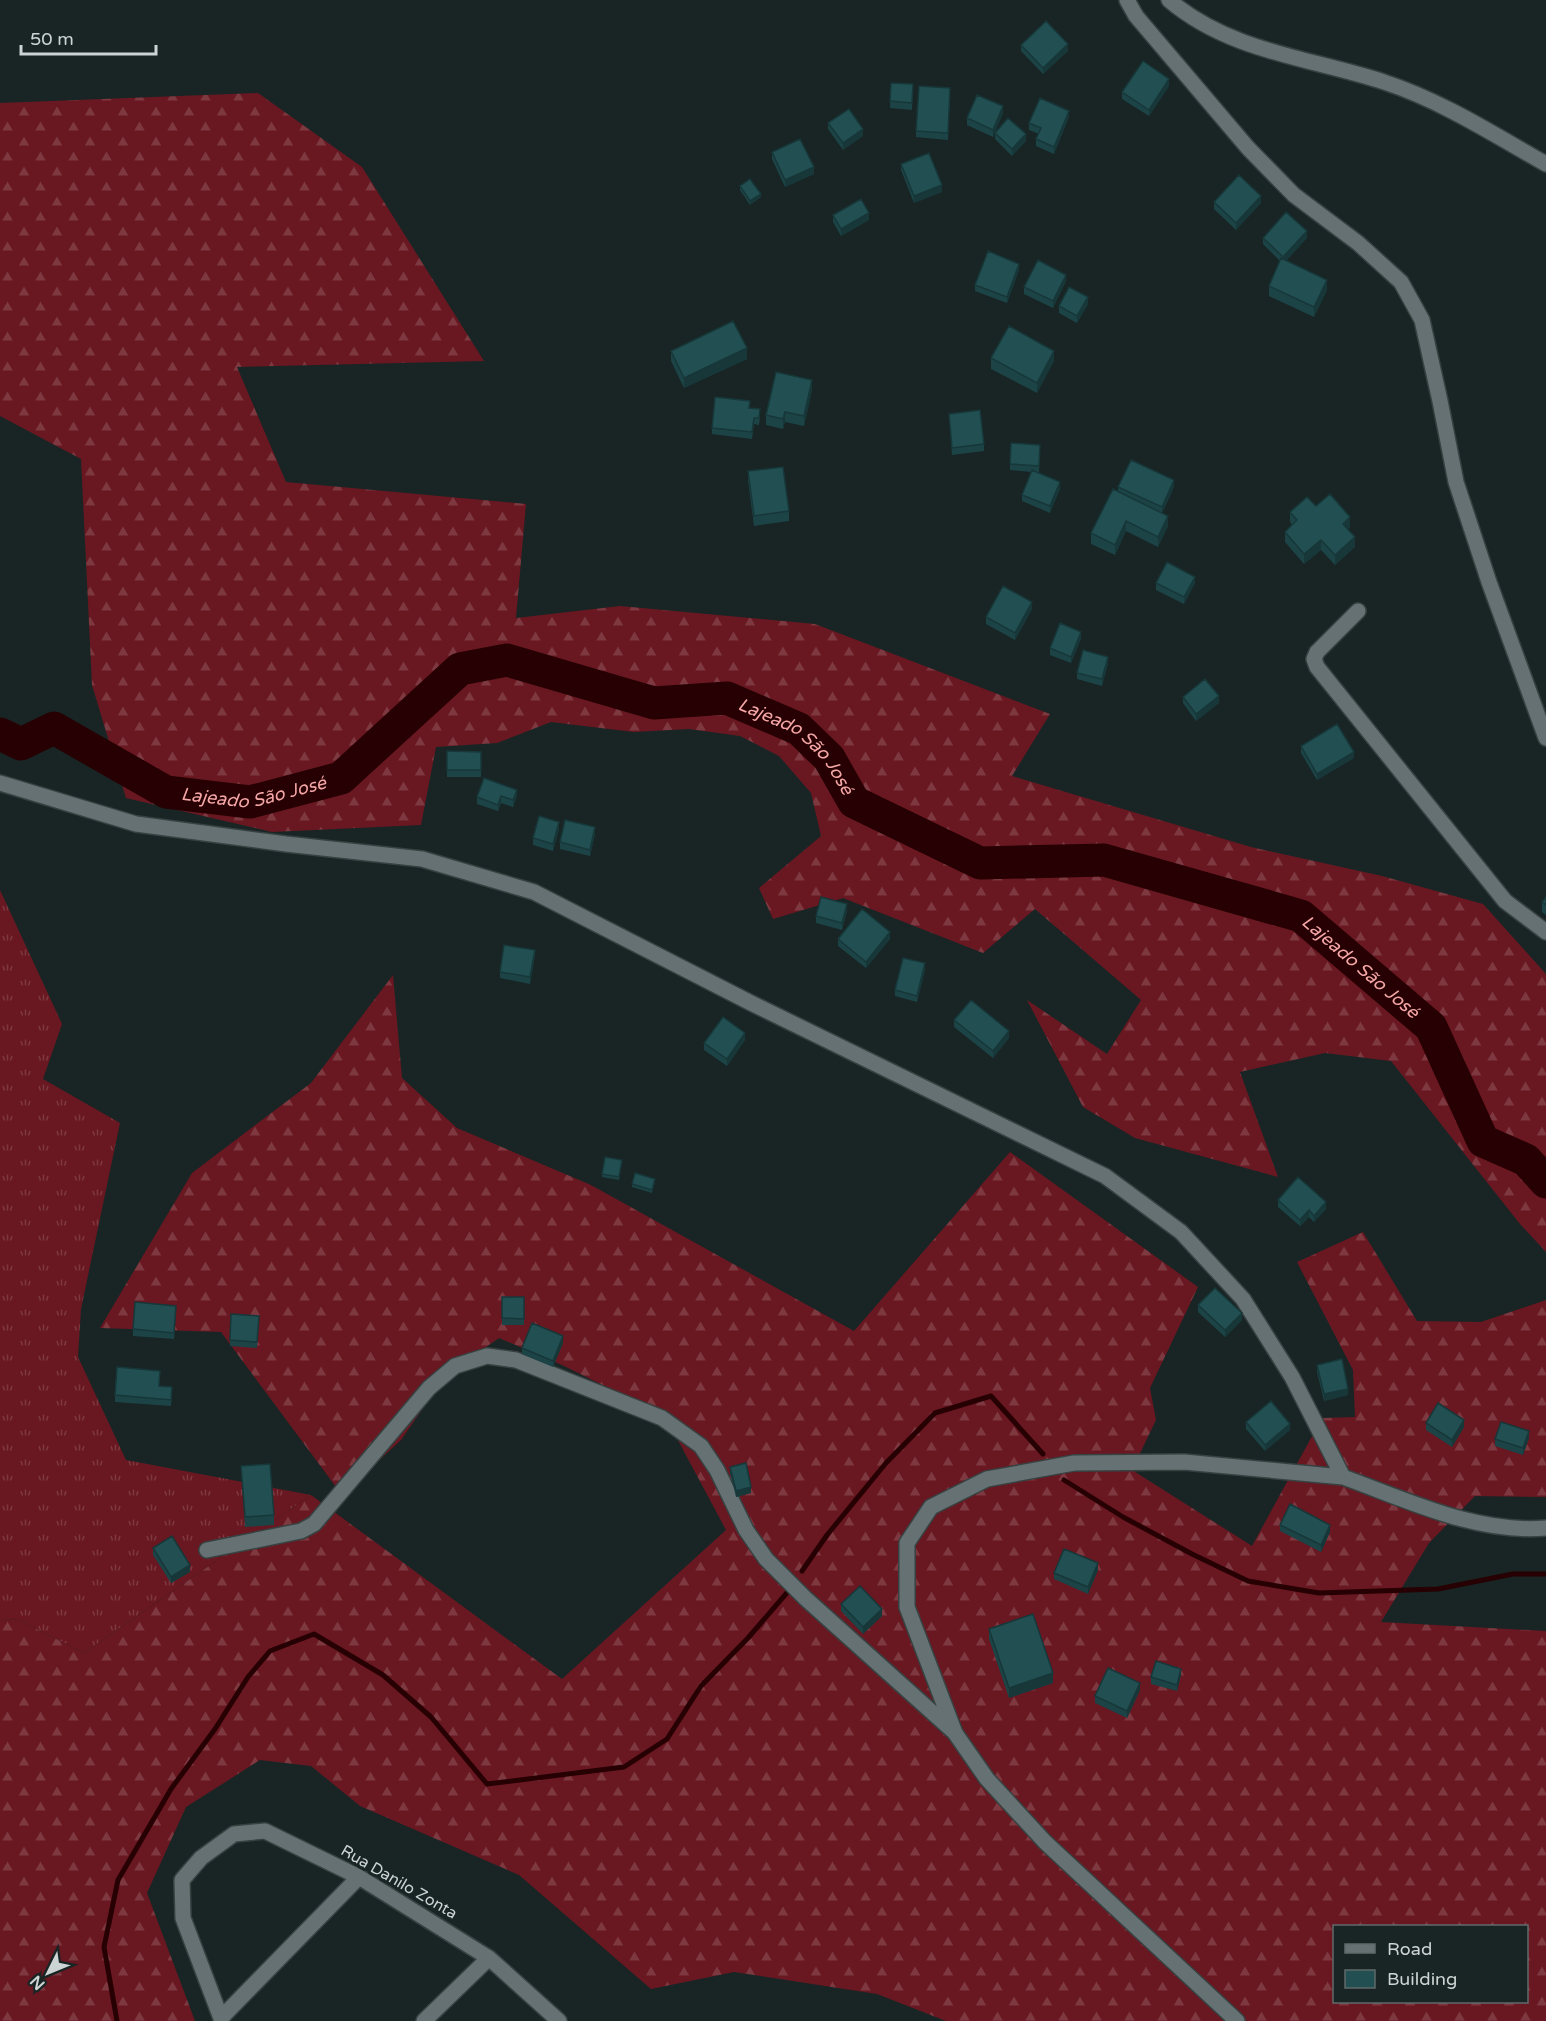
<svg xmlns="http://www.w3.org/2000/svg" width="1546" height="2021" font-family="'Varela Round',sans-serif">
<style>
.grass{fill:url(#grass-tufts)}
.forest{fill:url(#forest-firs);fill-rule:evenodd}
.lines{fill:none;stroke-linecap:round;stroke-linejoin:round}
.stream{stroke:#260002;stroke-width:5}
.river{stroke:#260002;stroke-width:33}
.minor-casing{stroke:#384141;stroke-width:18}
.minor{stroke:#657172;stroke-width:15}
.wall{fill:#1c4447}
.shaded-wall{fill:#173739}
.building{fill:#214f52;stroke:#173739;stroke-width:1.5}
.labels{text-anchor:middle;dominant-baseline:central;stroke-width:6;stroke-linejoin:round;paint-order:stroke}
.street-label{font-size:16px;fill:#cdd4d4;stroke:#192424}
.water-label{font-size:18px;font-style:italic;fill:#f5a6a7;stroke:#192424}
</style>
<defs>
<pattern id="grass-tufts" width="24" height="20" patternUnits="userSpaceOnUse" patternTransform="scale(1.5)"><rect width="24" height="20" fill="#691721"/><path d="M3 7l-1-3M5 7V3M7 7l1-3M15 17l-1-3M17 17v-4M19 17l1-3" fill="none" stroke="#7d3840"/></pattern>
<pattern id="forest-firs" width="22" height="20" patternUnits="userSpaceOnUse" patternTransform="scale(1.5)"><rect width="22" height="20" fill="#691721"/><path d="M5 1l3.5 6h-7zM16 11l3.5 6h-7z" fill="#7d3840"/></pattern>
</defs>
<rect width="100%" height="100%" fill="#192424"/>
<path class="grass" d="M 0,890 L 62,1024 L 43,1079 L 120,1123 L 81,1309 L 78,1357 L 126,1460 L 311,1495 L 84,1653 L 19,1620 L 0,1619 Z"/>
<path class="forest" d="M 258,93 L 362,167 L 484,361 L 237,367 L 286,482 L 526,504 L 516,618 L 620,606 L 815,624 L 1050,714 L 1012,776 L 1251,847 L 1382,876 L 1483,904 L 1546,974 L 1546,1252 L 1520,1224 L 1391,1061 L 1325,1053 L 1240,1072 L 1278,1177 L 1135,1138 L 1083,1107 L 1027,1000 L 1107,1054 L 1141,1000 L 1035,909 L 983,953 L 843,898 L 773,919 L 759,888 L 821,836 L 811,793 L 779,756 L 740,736 L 689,729 L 634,732 L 551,722 L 497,743 L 436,747 L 421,825 L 272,832 L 126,798 L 92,685 L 81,459 L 0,416 L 0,103 Z
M 393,975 L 402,1078 L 457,1128 L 591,1185 L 854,1331 L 1010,1152 L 1198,1287 L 1150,1388 L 1156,1420 L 1132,1470 L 1252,1546 L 1322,1418 L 1355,1417 L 1353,1370 L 1297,1262 L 1363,1232 L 1417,1321 L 1481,1322 L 1546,1300 L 1546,1497 L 1475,1496 L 1429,1543 L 1381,1622 L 1546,1631 L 1546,2021 L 946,2021 L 877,1994 L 734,1972 L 651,1989 L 519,1875 L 360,1806 L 311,1766 L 260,1760 L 186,1807 L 147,1893 L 195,2021 L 0,2021 L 0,1619 L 19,1620 L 84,1653 L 311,1495 L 562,1679 L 726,1530 L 665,1416 L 562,1365 L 499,1338 L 446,1375 L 401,1440 L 342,1495 L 221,1332 L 100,1328 L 192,1173 L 311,1083 ZM 1334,1926 L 1526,1926 L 1526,2002 L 1334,2002 Z"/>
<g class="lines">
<path class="stream" d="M 1064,1480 L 1123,1517 L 1192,1554 L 1248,1581 L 1319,1593 L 1438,1589 L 1513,1574 L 1546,1574
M 802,1571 L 827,1535 L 886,1463 L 935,1413 L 991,1396 L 1043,1454
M 117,2021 L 104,1947 L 118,1880 L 171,1789 L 215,1729 L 248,1677 L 270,1651 L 314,1634 L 383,1675 L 431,1717 L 487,1784 L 624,1767 L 667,1739 L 701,1686 L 748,1638 L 791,1588"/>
<path class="river" id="s1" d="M 0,734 L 21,744 L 54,728 L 166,792 L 250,802 L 341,778 L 460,669 L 507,660 L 654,703 L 727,698 L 799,729 L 829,758 L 854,802 L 980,863 L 1104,860 L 1301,916 L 1431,1027 L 1483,1141 L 1526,1160 L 1546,1182"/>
<g class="minor-casing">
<path id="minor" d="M 1127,0 L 1136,16 L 1248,148 L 1294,195 L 1358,243 L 1401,282 L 1422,320 L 1440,401 L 1456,482 L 1489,582 L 1546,738
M 1169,0 C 1230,52 1311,58 1384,82 C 1442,101 1493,134 1546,164
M 1358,611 L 1317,652 L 1314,659 L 1317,667 L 1505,901 L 1546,932
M 0,783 L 136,824 L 286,844 L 422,859 L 534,892 L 751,1003 L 1105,1176 L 1181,1232 L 1243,1299 L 1292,1377 L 1343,1477 C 1407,1500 1476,1534 1546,1528
M 207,1550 L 301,1531 L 314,1524 L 429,1388 L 455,1366 L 487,1356 L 516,1360 L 662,1418 L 701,1446 L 717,1470 L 746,1530 L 766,1559 L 805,1598 L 953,1731
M 221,2018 L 359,1877
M 222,2021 L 183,1918 L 182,1880 L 201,1858 L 234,1834 L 265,1831 L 359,1877 L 489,1958 L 559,2021
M 424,2021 L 489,1958
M 1237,2021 L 1045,1842 L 987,1779 L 955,1733 L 907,1607 L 907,1543 L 931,1507 L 987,1479 L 1074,1463 L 1184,1462 L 1343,1477"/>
</g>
<use href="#minor" class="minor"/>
</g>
<path class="wall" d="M 1021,45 L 1068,51 L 1043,74 L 1021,51 Z
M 891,83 L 913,84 L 912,110 L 890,108 Z
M 1169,86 L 1149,116 L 1122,99 L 1122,92 Z
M 950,95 L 948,140 L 916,137 L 916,131 Z
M 1003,113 L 993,137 L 967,125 L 967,118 Z
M 1069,117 L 1054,154 L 1036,146 L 1036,139 L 1039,134 L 1029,130 L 1029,123 Z
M 828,123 L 863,136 L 843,150 L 828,129 Z
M 995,133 L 1026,141 L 1012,156 L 995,139 Z
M 772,152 L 814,174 L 785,187 L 772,159 Z
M 901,164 L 942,192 L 914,203 L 901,170 Z
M 740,186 L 761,197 L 750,205 L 740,190 Z
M 1214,202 L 1261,203 L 1236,230 L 1214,209 Z
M 833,215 L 869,220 L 841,236 L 833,222 Z
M 1263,238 L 1307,238 L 1286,261 L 1327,290 L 1314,317 L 1269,296 L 1269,286 L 1280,261 L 1263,244 Z
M 1019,270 L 1007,303 L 975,291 L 975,285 Z
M 1066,281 L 1053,308 L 1024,294 L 1024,287 Z
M 1088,304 L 1077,323 L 1059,313 L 1059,306 Z
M 671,351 L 747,359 L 684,388 L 671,361 Z
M 991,358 L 1054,361 L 1037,393 L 991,369 Z
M 812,390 L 804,426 L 785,422 L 783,429 L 766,425 L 766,415 Z
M 949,414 L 984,444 L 984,451 L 952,455 Z
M 760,416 L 759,425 L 754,424 L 752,439 L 712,434 L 712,428 Z
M 1040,452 L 1039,473 L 1060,489 L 1050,513 L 1022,501 L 1022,495 L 1031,472 L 1010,470 L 1010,464 Z
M 748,471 L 789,511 L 789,521 L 754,526 L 748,481 Z
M 1118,487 L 1174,487 L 1162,513 L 1168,526 L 1158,547 L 1126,531 L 1115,555 L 1091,544 L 1091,533 L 1118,492 Z
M 1316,506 L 1350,527 L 1348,529 L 1355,547 L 1335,565 L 1321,550 L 1304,564 L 1285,542 L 1285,532 L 1292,525 L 1290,522 L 1290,512 Z
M 1156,583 L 1195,583 L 1184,604 L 1156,590 Z
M 1032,609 L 1015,640 L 986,624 L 986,617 Z
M 1081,639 L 1071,663 L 1050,655 L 1050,648 Z
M 1108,664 L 1102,686 L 1077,679 L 1077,673 Z
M 1183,697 L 1219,703 L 1196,721 L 1183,703 Z
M 1301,746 L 1354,758 L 1317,780 L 1301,753 Z
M 447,751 L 481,752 L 481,777 L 447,777 Z
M 484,778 L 517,796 L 513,807 L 501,803 L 498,811 L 477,804 L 477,797 Z
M 559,829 L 553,851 L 533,845 L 533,838 Z
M 595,834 L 590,856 L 560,849 L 560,842 Z
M 1546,897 L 1546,915 L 1542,912 L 1542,902 Z
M 847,911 L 842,930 L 816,923 L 816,916 Z
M 838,939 L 890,939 L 866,968 L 838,946 Z
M 535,956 L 530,984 L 500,978 L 500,972 Z
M 925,970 L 917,1002 L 895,996 L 895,990 Z
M 954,1020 L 1009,1038 L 993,1058 L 954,1027 Z
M 745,1040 L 727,1066 L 704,1050 L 704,1043 Z
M 622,1163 L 619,1180 L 602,1177 L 602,1174 Z
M 655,1182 L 652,1193 L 632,1187 L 632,1184 Z
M 1278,1200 L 1326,1209 L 1314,1222 L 1309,1217 L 1300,1226 L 1278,1207 Z
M 502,1297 L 524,1297 L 524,1325 L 502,1325 Z
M 1198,1305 L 1242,1320 L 1225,1337 L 1198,1312 Z
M 176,1313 L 174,1339 L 133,1336 L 133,1329 Z
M 259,1323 L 257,1348 L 230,1346 L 230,1340 Z
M 563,1343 L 553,1367 L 522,1354 L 522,1348 Z
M 1317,1365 L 1348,1395 L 1324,1401 L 1317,1372 Z
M 159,1386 L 172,1394 L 171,1406 L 115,1402 L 115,1395 Z
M 1246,1422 L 1290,1430 L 1265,1451 L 1246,1429 Z
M 1426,1423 L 1464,1427 L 1452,1447 L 1426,1430 Z
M 1529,1438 L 1523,1455 L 1495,1446 L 1495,1439 Z
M 241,1466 L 274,1515 L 274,1525 L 245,1527 Z
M 730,1467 L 751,1493 L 736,1497 L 730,1473 Z
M 1280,1525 L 1330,1532 L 1321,1552 L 1280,1531 Z
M 153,1548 L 190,1572 L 171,1583 L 153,1555 Z
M 1098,1570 L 1088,1594 L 1054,1579 L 1054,1573 Z
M 841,1604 L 882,1616 L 863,1634 L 841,1611 Z
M 989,1629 L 1053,1683 L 1009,1698 L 989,1639 Z
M 1181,1675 L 1177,1691 L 1151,1684 L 1151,1677 Z
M 1140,1690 L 1127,1718 L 1095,1703 L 1095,1696 Z"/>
<path class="shaded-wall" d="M 1068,44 L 1068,51 L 1043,74 L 1043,68 Z
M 1169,79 L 1169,86 L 1149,116 L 1149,110 Z
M 1003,106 L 1003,113 L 993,137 L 993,130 Z
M 1069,111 L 1069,117 L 1054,154 L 1054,147 Z
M 863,129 L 863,136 L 843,150 L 843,143 Z
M 1026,134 L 1026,141 L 1012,156 L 1012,149 Z
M 814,167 L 814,174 L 785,187 L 785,180 Z
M 942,185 L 942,192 L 914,203 L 914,196 Z
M 761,194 L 761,197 L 750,205 L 750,201 Z
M 1261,196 L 1261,203 L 1236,230 L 1236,223 Z
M 869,213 L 869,220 L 841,236 L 841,229 Z
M 1307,231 L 1307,238 L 1283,264 L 1283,257 Z
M 1019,264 L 1019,270 L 1007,303 L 1007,297 Z
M 1066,275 L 1066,281 L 1053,308 L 1053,301 Z
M 1327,280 L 1327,290 L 1314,317 L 1314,307 Z
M 1088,297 L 1088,304 L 1077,323 L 1077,316 Z
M 747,348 L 747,359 L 684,388 L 684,378 Z
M 1054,351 L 1054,361 L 1037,393 L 1037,383 Z
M 812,380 L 812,390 L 804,426 L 804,416 Z
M 785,412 L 785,422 L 783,429 L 783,419 Z
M 1174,480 L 1174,487 L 1162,514 L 1162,507 Z
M 1060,482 L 1060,489 L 1050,513 L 1050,506 Z
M 1168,516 L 1168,526 L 1158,547 L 1158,537 Z
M 1350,517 L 1350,527 L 1343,534 L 1343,524 Z
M 1126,521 L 1126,531 L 1115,555 L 1115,545 Z
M 1355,537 L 1355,547 L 1335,565 L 1335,555 Z
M 1321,540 L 1321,550 L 1304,564 L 1304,554 Z
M 1195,577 L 1195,583 L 1184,604 L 1184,597 Z
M 1032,602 L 1032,609 L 1015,640 L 1015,633 Z
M 1081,632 L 1081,639 L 1071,663 L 1071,657 Z
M 1108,657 L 1108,664 L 1102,686 L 1102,679 Z
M 1219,696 L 1219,703 L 1196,721 L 1196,714 Z
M 1354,752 L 1354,758 L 1317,780 L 1317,774 Z
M 517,790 L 517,796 L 513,807 L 513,800 Z
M 501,796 L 501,803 L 498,811 L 498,805 Z
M 559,822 L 559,829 L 553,851 L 553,844 Z
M 595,827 L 595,834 L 590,856 L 590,850 Z
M 847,904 L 847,911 L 842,930 L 842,923 Z
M 890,932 L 890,939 L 866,968 L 866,962 Z
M 535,950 L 535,956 L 530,984 L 530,977 Z
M 925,963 L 925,970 L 917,1002 L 917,996 Z
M 1009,1031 L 1009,1038 L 993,1058 L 993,1051 Z
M 745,1033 L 745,1040 L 727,1066 L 727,1059 Z
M 1326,1202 L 1326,1209 L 1314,1222 L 1314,1216 Z
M 1309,1210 L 1309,1217 L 1300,1226 L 1300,1220 Z
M 1242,1313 L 1242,1320 L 1225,1337 L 1225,1330 Z
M 563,1336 L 563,1343 L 553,1367 L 553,1361 Z
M 1348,1389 L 1348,1395 L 1324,1401 L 1324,1394 Z
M 1464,1420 L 1464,1427 L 1452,1447 L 1452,1440 Z
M 1290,1424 L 1290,1430 L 1265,1451 L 1265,1445 Z
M 1529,1431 L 1529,1438 L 1523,1455 L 1523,1448 Z
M 751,1487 L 751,1493 L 736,1497 L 736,1491 Z
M 1330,1525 L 1330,1532 L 1321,1552 L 1321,1545 Z
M 1098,1563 L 1098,1570 L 1088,1594 L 1088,1587 Z
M 190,1565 L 190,1572 L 171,1583 L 171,1577 Z
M 882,1609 L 882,1616 L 863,1634 L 863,1627 Z
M 1181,1669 L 1181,1675 L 1177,1691 L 1177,1685 Z
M 1053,1673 L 1053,1683 L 1009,1698 L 1009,1688 Z
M 1140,1683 L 1140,1690 L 1127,1718 L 1127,1711 Z"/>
<path class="building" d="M 1046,21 L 1068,44 L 1043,68 L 1021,45 Z
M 1143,61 L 1169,79 L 1149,110 L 1122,92 Z
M 891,83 L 913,84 L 912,103 L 890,101 Z
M 919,86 L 950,88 L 948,133 L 916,131 Z
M 977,95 L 1003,106 L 993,130 L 967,118 Z
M 1040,98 L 1069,111 L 1054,147 L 1036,139 L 1041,128 L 1029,123 Z
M 849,109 L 863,129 L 843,143 L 828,123 Z
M 1008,118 L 1026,134 L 1012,149 L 995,133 Z
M 800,139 L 814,167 L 785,180 L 772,152 Z
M 929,153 L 942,185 L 914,196 L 901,164 Z
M 1239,175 L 1261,196 L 1236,223 L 1214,202 Z
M 750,179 L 761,194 L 750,201 L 740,186 Z
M 861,199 L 869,213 L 841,229 L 833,215 Z
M 1286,212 L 1307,231 L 1283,257 L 1263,238 Z
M 988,251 L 1019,264 L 1007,297 L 975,285 Z
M 1281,258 L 1327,280 L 1314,307 L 1269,286 Z
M 1038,260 L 1066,275 L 1053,301 L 1024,287 Z
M 1069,287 L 1088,297 L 1077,316 L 1059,306 Z
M 733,321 L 747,348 L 684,378 L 671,351 Z
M 1009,326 L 1054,351 L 1037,383 L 991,358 Z
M 776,372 L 812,380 L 804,416 L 785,412 L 783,419 L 766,415 Z
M 715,397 L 750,401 L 749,408 L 760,409 L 759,418 L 754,418 L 752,432 L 712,428 Z
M 980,410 L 984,444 L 952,448 L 949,414 Z
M 1011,443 L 1040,445 L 1039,466 L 1010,464 Z
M 1131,460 L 1174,480 L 1162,507 L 1118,487 Z
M 783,467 L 789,511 L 754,516 L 748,471 Z
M 1032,470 L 1060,482 L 1050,506 L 1022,495 Z
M 1113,489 L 1168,516 L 1158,537 L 1126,521 L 1115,545 L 1091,533 Z
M 1330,494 L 1350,517 L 1343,524 L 1355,537 L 1335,555 L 1321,540 L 1304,554 L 1285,532 L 1297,520 L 1290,512 L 1307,497 L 1316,506 Z
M 1167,562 L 1195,577 L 1184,597 L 1156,583 Z
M 1003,586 L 1032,602 L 1015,633 L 986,617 Z
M 1060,623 L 1081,632 L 1071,657 L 1050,648 Z
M 1083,650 L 1108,657 L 1102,679 L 1077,673 Z
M 1205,679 L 1219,696 L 1196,714 L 1183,697 Z
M 1337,724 L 1354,752 L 1317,774 L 1301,746 Z
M 447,751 L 481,752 L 481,770 L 447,770 Z
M 484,778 L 517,790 L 513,800 L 501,796 L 498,805 L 477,797 Z
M 539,816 L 559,822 L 553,844 L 533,838 Z
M 565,820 L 595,827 L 590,850 L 560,842 Z
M 821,897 L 847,904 L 842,923 L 816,916 Z
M 1546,897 L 1546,905 L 1542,902 Z
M 862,909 L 890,932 L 866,962 L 838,939 Z
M 504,945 L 535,950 L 530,977 L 500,972 Z
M 903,958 L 925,963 L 917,996 L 895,990 Z
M 971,1000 L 1009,1031 L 993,1051 L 954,1020 Z
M 723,1017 L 745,1033 L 727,1059 L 704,1043 Z
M 605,1157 L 622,1160 L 619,1177 L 602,1174 Z
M 635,1173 L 655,1179 L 652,1190 L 632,1184 Z
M 1298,1177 L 1326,1202 L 1314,1216 L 1309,1210 L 1300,1220 L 1278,1200 Z
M 1215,1288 L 1242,1313 L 1225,1330 L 1198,1305 Z
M 502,1297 L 524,1297 L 524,1319 L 502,1318 Z
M 135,1302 L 176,1306 L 174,1333 L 133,1329 Z
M 231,1314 L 259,1316 L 257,1342 L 230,1340 Z
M 532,1323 L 563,1336 L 553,1361 L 522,1348 Z
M 1342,1359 L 1348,1389 L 1324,1394 L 1317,1365 Z
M 117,1367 L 160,1371 L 159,1386 L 172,1387 L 171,1400 L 115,1395 Z
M 1271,1401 L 1290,1424 L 1265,1445 L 1246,1422 Z
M 1438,1403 L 1464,1420 L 1452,1440 L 1426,1423 Z
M 1501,1422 L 1529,1431 L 1523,1448 L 1495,1439 Z
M 746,1463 L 751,1487 L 736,1491 L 730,1467 Z
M 270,1464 L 274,1515 L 245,1517 L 241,1466 Z
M 1290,1504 L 1330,1525 L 1321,1545 L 1280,1525 Z
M 172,1536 L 190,1565 L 171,1577 L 153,1548 Z
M 1064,1549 L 1098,1563 L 1088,1587 L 1054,1573 Z
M 860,1586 L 882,1609 L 863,1627 L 841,1604 Z
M 1033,1614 L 1053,1673 L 1009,1688 L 989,1629 Z
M 1156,1661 L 1181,1669 L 1177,1685 L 1151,1677 Z
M 1108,1668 L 1140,1683 L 1127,1711 L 1095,1696 Z"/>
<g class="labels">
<g class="street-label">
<text transform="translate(399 1882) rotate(30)">Rua Danilo Zonta</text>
</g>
<g class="water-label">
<text stroke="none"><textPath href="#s1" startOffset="890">Lajeado São José</textPath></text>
<text stroke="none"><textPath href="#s1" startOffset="278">Lajeado São José</textPath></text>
<text stroke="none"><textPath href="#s1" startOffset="1521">Lajeado São José</textPath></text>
</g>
</g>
<rect x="1333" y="1925" width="195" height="78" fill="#192424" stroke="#616a6a" stroke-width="1.5"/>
<rect x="1345" y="1944" width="30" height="9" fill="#657172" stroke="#616a6a" stroke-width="1.5"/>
<text x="1387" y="1955" font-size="18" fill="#cdd4d4">Road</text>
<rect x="1345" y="1970" width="30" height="18" fill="#214f52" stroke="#616a6a" stroke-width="1.5"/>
<text x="1387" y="1985" font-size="18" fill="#cdd4d4">Building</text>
<g transform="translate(48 1973) rotate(227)" stroke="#192424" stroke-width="4.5" paint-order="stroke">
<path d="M0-4.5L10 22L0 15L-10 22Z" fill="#cdd4d4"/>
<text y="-9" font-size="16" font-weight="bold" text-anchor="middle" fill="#cdd4d4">N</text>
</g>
<path d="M21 45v9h135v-9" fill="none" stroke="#cdd4d4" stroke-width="3"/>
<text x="30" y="45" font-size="18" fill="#cdd4d4" stroke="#192424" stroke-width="4.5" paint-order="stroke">50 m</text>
</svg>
